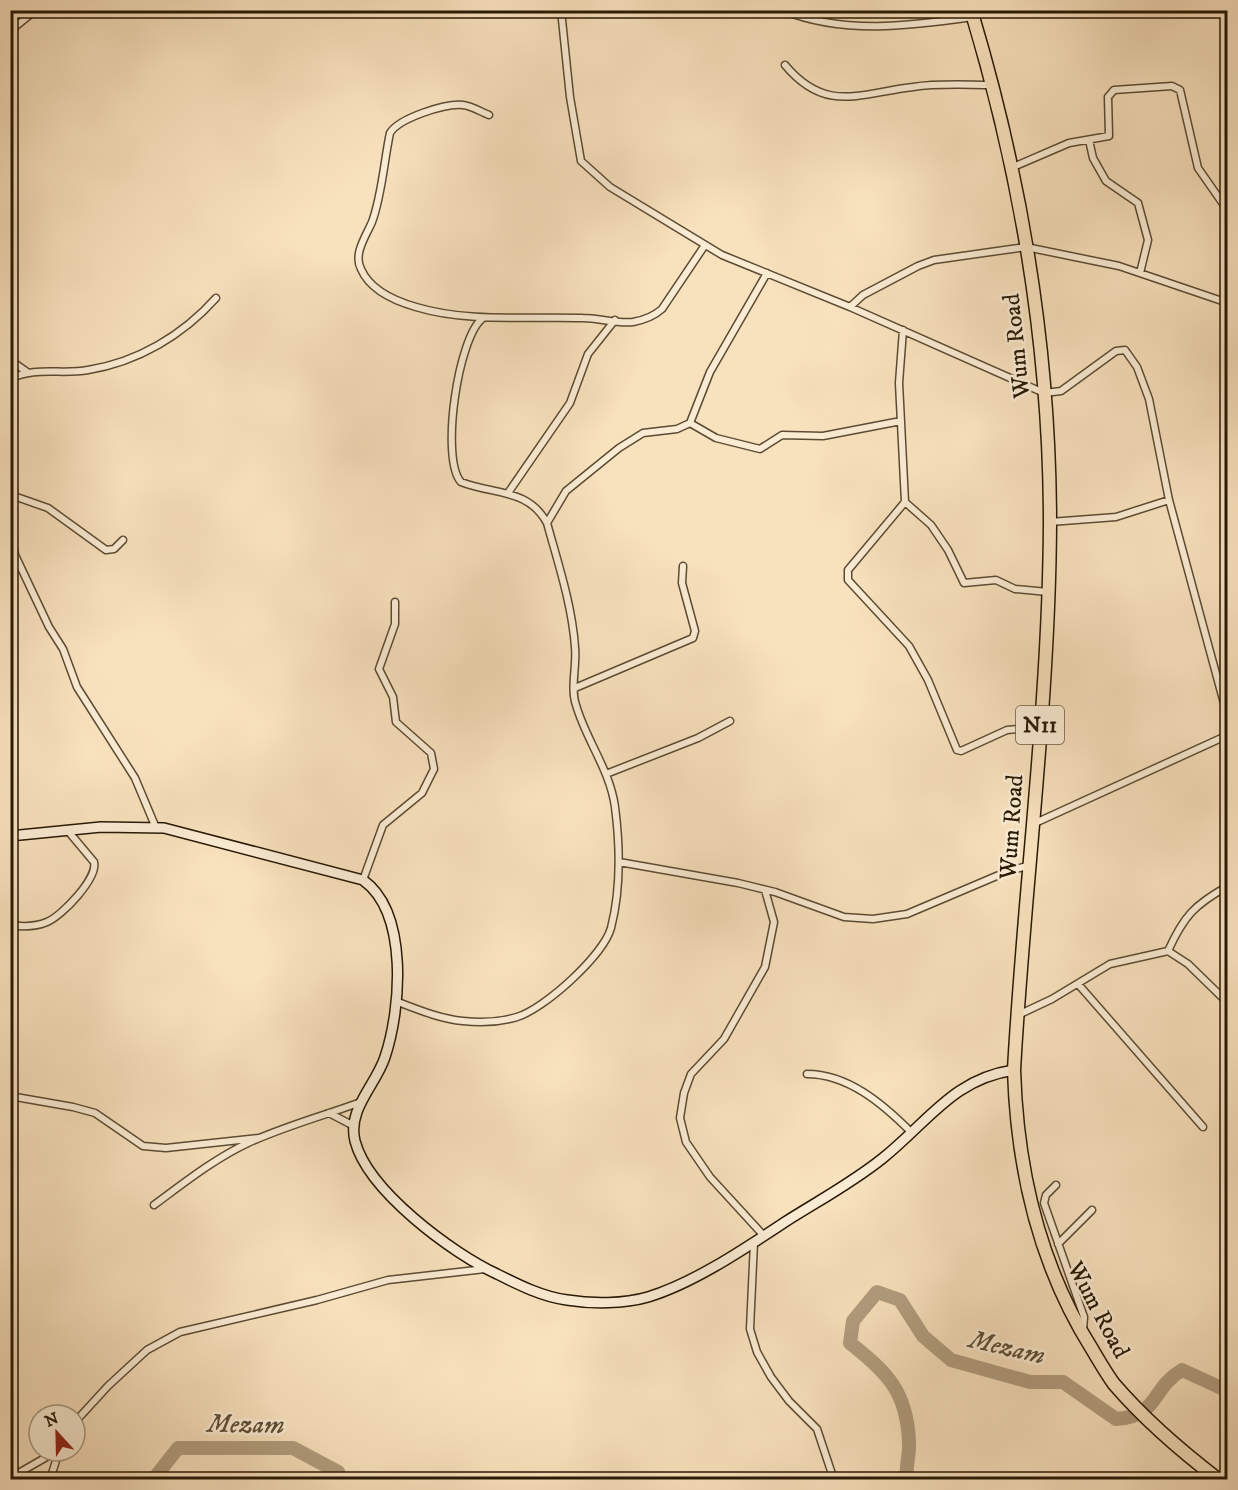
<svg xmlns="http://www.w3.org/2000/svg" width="1238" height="1490" font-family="'IM FELL DW Pica',serif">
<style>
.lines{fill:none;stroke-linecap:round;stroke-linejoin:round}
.river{stroke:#b19d7e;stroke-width:14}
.street-casing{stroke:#5c4b32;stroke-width:9}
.secondary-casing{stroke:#281904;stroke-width:12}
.highway-casing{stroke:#281904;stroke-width:15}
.street{stroke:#faecd4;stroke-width:6}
.secondary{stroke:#faecd4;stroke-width:9}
.highway{stroke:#f8e1bd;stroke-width:12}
.labels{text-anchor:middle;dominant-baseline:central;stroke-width:5;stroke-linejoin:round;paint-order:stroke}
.shield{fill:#faecd4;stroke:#675842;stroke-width:1.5}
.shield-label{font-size:22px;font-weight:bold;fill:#281904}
.street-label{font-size:24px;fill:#281904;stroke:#faecd4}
.water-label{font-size:26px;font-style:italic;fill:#5f4e35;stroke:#faecd4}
</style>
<rect width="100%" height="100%" fill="#f8e1bd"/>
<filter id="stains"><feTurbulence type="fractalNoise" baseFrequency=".00333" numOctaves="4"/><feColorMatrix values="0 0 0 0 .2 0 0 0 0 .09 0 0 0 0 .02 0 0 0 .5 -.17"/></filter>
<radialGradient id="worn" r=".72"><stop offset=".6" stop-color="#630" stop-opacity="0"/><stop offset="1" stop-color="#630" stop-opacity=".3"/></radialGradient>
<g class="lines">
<path class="river" d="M 153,1480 L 178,1448 L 293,1448 L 338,1472 L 342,1480
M 907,1480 C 905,1467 910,1455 909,1442 C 907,1392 888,1373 850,1343 L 853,1321 L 877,1292 L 900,1300 L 923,1336 L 951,1360 L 1030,1382 L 1063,1382 L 1116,1419 C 1160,1416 1150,1389 1182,1370 L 1228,1391"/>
<g class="street-casing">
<path id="street" d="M 561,10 L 570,97 L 581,161 L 610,187 L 722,255 L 850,307 L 1044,393 L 1061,391 L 1116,351 L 1125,350 L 1137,367 L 1149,399 L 1169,500 L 1228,718
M 782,10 C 844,35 909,26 973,17
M 10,31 L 36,10
M 785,65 C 826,114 860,93 913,87 C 939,83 966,85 992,85
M 489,115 C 481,112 472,106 463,105 C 446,103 399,118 390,133 C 384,161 382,195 372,222 C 366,236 353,254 361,269 C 370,290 395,301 416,307 C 469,323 528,316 583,318 C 599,318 618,324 633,322 C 644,320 653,317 662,309 L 705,245
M 1089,140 L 1093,158 L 1106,181 L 1138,203 L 1148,240 L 1140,273
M 1011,168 L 1069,143 L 1109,136 L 1108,97 L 1114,90 L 1172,86 L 1180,90 L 1198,168 L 1228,211
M 850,307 L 863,295 L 918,266 L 934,260 L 1026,247 L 1119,266 L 1228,303
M 903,330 L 899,383 L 905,502 L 931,525 L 948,550 L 964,583 L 996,580 L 1015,589 L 1048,592
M 10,360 L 27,372
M 10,379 C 35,366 62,375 88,370 C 138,362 183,335 216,298
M 690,423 L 716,438 L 760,449 L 782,435 L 823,436 L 901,421
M 10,485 L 12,540 L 15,555 L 49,627 L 63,649 L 77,687 L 135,778 L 156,828
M 508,493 L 570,403 L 588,354 L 615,320
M 11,495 L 48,508 L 106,550 L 114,549 L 123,540
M 905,502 L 848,570 L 848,580 L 909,646 L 928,680 L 957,750 L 961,751 L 1007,730 L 1040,727
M 1050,522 L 1116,517 L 1169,500
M 547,523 L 566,491 L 619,448 L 643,433 L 677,429 L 690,423 L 710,372 L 767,273
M 575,688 L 693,638 L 695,631 L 682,583 L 683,566
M 606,774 L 698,738 L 730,721
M 1033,824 L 1228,735
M 619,862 L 738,883 L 775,892 L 844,917 L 873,919 L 907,914 L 1006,872 L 1030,865
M 363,880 L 383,825 L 422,793 L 434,769 L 431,753 L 396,722 L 393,697 L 379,669 L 395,624 L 395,602
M 10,925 C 23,927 35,927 47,922 C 62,916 98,878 94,862 L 68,831
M 1168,951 C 1184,916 1194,905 1228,886
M 1078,984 L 1203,1127
M 398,1002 C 419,1010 441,1019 463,1021 C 480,1023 500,1022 517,1017 C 544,1009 603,956 611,928 C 621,889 620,846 615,807 C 610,770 586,740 576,705 C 570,688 577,665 575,647 C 572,605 558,563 547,523 C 528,488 494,495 461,482 C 440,459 458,336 483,318
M 1018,1015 L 1052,999 L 1110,964 L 1168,951 L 1188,964 L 1228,1003
M 807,1074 C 848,1074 883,1104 911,1132
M 10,1096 L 73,1107 L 95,1113 L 143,1146 L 166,1148 L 259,1138
M 329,1113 L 354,1126
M 1056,1185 L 1046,1195 L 1044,1203 L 1084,1317 L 1083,1331
M 154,1205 C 184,1183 214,1159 248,1143 C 285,1126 323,1116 361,1102
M 764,1236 L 710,1177 L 686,1142 L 680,1118 L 684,1093 L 691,1074 L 724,1039 L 765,967 L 774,922 L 765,890
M 754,1242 L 750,1329 L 757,1352 L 771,1377 L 789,1401 L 817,1429 L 834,1480
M 1058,1244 L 1092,1210
M 75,1422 L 108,1386 L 147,1350 L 180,1332 L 317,1300 L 388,1280 L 485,1269
M 10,1478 L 57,1451
M 50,1480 L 59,1451"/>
</g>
<g class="secondary-casing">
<path id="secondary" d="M 10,836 L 101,827 L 164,828 L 363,880 C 409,913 401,1009 385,1057 C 376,1085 347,1109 355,1141 C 368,1191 452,1253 497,1274 C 519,1285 543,1297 567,1300 C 592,1304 624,1304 648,1297 C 694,1283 744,1249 785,1222 C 818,1201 852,1183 883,1158 C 929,1121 953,1079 1014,1070"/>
</g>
<g class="highway-casing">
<path id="highway" d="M 971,10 C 1021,176 1050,351 1050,524 C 1049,706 1024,888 1014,1070 C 1017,1168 1039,1265 1092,1349 C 1099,1361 1106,1373 1114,1384 C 1145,1420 1181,1451 1219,1480"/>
</g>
<use href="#street" class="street"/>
<use href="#secondary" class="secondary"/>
<use href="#highway" class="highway"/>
</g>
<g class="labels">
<rect class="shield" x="1016" y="706" width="48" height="38" rx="4.5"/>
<g class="shield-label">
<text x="1040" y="725">N11</text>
</g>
<g class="street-label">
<text transform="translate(1017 346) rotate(-96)">Wum Road</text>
<text transform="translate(1012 827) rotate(-86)">Wum Road</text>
<text transform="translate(1098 1310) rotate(62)">Wum Road</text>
</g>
<g class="water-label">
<text transform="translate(1007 1348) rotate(13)">Mezam</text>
<text transform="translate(246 1425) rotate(1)">Mezam</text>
</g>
</g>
<rect width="1238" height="1490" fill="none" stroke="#f8e1bd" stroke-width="36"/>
<rect x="12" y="12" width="1214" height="1466" fill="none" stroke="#281904" stroke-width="3"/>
<rect x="18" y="18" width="1202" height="1454" fill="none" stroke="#281904" stroke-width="1.5"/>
<g transform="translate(57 1433) rotate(338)"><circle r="28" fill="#faecd4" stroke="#a69881" stroke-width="1.5"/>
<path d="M0-4.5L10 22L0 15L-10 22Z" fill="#8f2418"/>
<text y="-9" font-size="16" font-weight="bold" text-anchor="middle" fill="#281904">N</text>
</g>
<rect width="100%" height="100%" filter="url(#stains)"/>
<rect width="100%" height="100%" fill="url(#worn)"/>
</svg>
